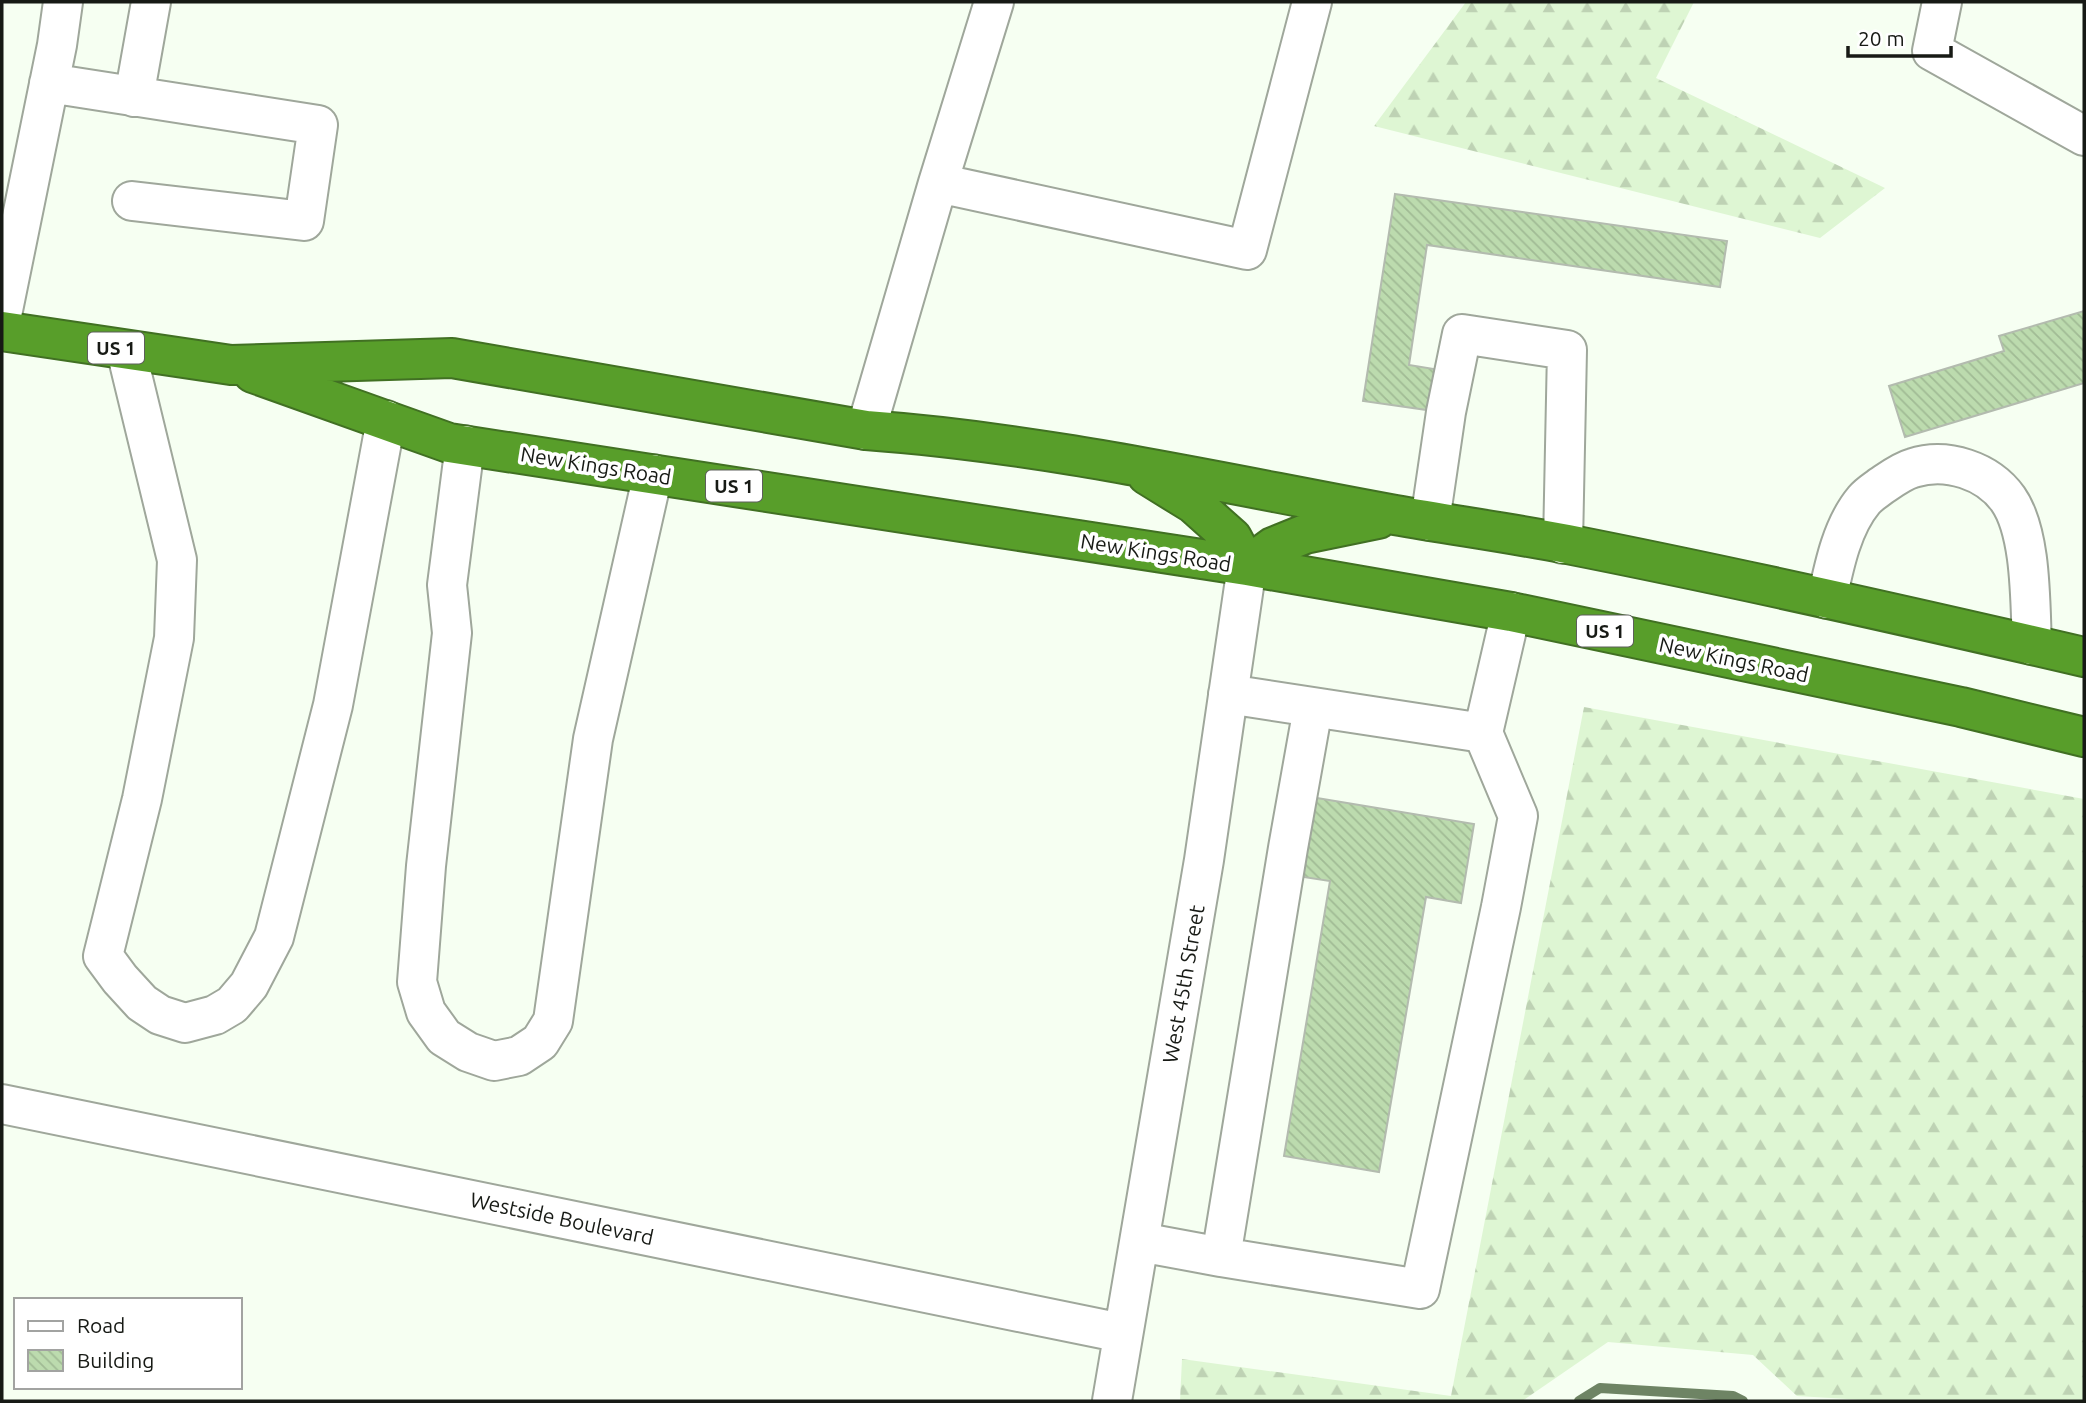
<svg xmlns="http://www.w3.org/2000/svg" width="2086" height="1403" font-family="Ubuntu,sans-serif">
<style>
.forest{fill:url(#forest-firs)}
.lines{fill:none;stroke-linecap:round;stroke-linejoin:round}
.stream{stroke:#6e8464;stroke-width:10}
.building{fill:url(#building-back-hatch);stroke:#b3bbaf;stroke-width:2}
.minor-casing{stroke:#9fa79b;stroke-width:42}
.highway-casing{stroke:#417023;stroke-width:42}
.minor{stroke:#fff;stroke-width:38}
.highway{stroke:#589e2a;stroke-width:38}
.labels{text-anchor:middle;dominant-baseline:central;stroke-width:7;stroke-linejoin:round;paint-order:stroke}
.shield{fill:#fff;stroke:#5d5f5b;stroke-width:2}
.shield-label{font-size:19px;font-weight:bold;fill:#171a15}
.street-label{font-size:21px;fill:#171a15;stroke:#fff}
</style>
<defs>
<pattern id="forest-firs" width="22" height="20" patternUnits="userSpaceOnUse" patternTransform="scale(1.75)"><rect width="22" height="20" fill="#def6d3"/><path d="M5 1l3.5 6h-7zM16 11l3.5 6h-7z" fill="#bed2b4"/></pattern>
<pattern id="building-back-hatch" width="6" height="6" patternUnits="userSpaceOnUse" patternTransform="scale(1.75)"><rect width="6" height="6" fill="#bcdbae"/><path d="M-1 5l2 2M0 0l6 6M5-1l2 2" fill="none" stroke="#a1bb95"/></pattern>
</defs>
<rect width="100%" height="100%" fill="#f6fff2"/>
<path class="forest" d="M 1466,2 L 1694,2 L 1656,78 L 1885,188 L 1820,238 L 1374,126 Z
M 1584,707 L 2084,799 L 2084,1401 L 1881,1401 L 1797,1396 L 1753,1355 L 1608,1342 L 1522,1401 L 1180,1401 L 1182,1359 L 1451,1396 Z"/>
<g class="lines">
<path class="stream" d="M 1579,1401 L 1600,1388 L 1733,1396 L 1743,1401"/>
</g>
<path class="building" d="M 1395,194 L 1727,241 L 1720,287 L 1427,245 L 1409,365 L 1440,370 L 1434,411 L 1363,401 Z
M 2084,311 L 2084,383 L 1905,437 L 1889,386 L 2004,351 L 1999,336 Z
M 1311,797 L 1474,824 L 1461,903 L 1426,897 L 1379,1172 L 1284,1156 L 1330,881 L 1297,876 Z"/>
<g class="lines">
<g class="minor-casing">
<path id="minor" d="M 994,2 L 938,183 L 1247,250 L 1312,2
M 1942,2 L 1932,51 L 2084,136
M 49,83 L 318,125 L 304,221 L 132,201
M 134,97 L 151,2
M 2,315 L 57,45 L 63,2
M 126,350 L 177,560 L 174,638 L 142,799 L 103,956 L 120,979 L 142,1003 L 160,1015 L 185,1023 L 215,1015 L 232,1005 L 249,985 L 274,937 L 333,705 L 386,420
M 866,430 L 938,183
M 465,445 L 447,585 L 452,633 L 426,866 L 417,982 L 426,1012 L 444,1037 L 468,1052 L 494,1061 L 519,1056 L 540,1042 L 553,1021 L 593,739 L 653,474
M 1430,521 L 1446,412 L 1462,334 L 1567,350 L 1563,544
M 1827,599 C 1834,566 1842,526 1864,500 C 1869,494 1876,490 1881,486 C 1890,480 1902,471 1913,468 C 1947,457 1988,471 2008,499 C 2032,533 2030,604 2032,645
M 1228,694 L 1483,733 L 1511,612
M 1313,708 L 1288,848 L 1221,1257 L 1420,1289 L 1501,907 L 1518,816 L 1483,733
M 2,1104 L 1122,1333
M 1140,1242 L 1221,1257
M 1112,1401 L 1204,860 L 1247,566"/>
</g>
<g class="highway-casing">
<path id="highway" d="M 2,331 L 231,365 L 452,358 L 866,430 C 1045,443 1220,483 1395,515 C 1452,525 1510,533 1567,544 C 1740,578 1912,617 2084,657
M 253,373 L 449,443 L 1247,566 L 1511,612 L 1961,707 L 2084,737
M 1147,475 L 1194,504 L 1232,538 L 1247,566
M 1247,566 L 1273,547 L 1305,534 L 1378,519"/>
</g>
<use href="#minor" class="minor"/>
<use href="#highway" class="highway"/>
</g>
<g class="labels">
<g class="shield">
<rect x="88" y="332.5" width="56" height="31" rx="5"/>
<rect x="706" y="470.5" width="56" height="31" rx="5"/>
<rect x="1577" y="615.5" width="56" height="31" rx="5"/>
</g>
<g class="shield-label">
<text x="116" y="348">US 1</text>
<text x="734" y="486">US 1</text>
<text x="1605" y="631">US 1</text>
</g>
<g class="street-label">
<text transform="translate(596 465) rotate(9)">New Kings Road</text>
<text transform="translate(1156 552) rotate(9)">New Kings Road</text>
<text transform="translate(1734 659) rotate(12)">New Kings Road</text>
<text transform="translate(1183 984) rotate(-80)">West 45th Street</text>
<text transform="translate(562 1218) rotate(12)">Westside Boulevard</text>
</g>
</g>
<rect width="2086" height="1403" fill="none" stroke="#171a15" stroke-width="7"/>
<rect x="14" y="1298" width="228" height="91" fill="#ffffff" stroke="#a2a3a1" stroke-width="2"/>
<rect x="28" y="1321" width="35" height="10" fill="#ffffff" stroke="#a2a3a1" stroke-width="2"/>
<text x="77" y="1333" font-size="21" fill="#171a15">Road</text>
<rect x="28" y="1350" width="35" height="21" fill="url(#building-back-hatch)" stroke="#a2a3a1" stroke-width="2"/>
<text x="77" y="1368" font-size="21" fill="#171a15">Building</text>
<path d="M1848 46v10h103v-10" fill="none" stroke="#171a15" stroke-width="3.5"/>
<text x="1858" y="46" font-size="21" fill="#171a15" stroke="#ffffff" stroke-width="5" paint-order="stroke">20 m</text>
</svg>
